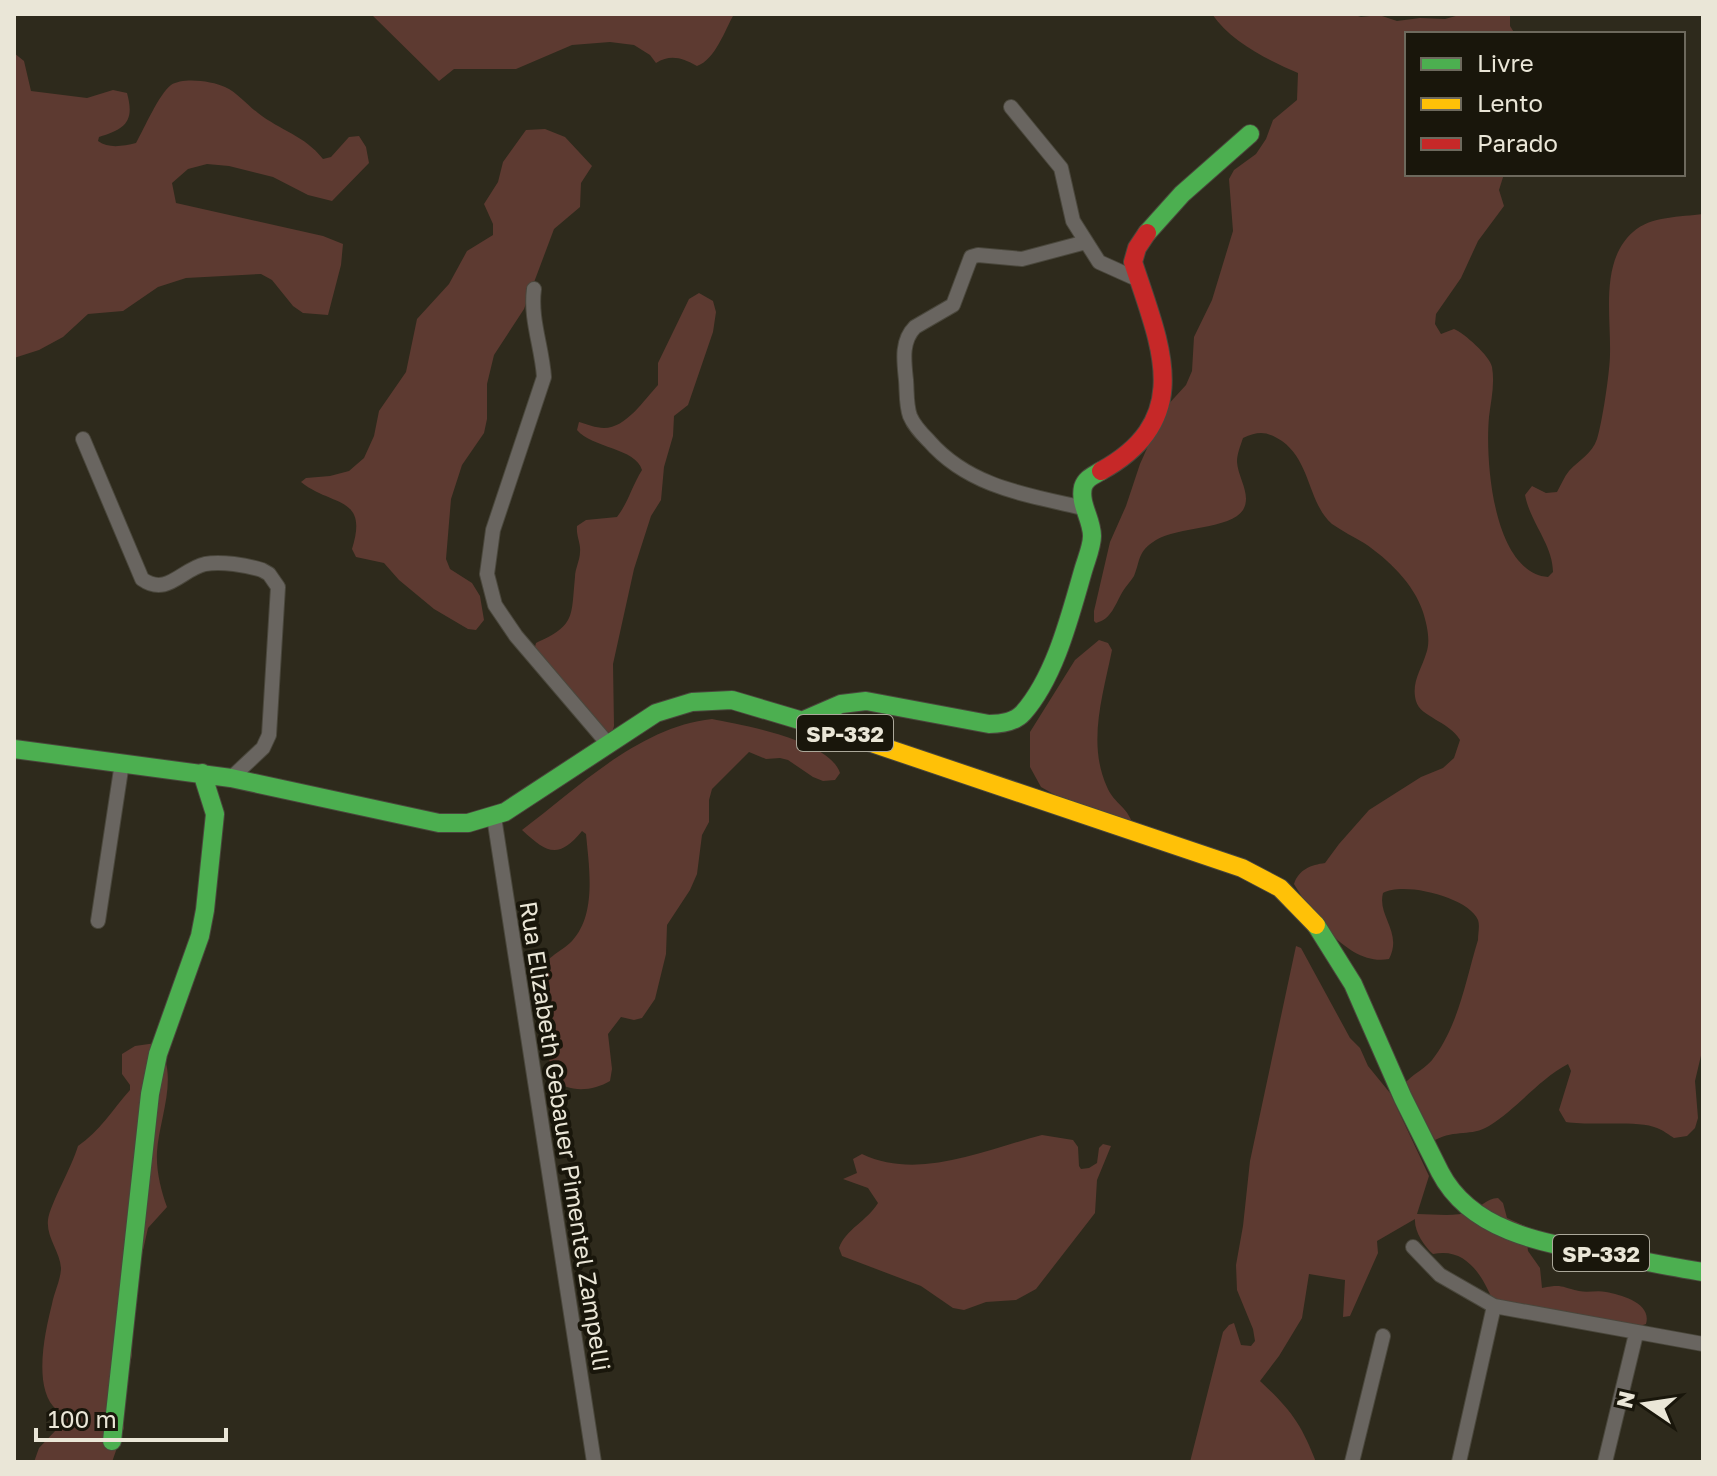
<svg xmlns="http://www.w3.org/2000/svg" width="1717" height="1476" font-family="'Golos Text',sans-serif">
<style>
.green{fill:#5d3a31}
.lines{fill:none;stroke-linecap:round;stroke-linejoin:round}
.street-casing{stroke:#4a473c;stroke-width:16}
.fast-casing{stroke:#4a473c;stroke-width:20}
.slow-casing{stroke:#4a473c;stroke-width:20}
.jam-casing{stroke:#4a473c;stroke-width:20}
.street{stroke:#696560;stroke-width:14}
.fast{stroke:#4caf50;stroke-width:18}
.slow{stroke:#ffc107;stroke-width:18}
.jam{stroke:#c62828;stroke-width:18}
.labels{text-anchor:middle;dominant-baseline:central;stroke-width:8;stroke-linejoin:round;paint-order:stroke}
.shield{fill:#19160b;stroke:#aba89a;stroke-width:2}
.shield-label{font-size:22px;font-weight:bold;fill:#eae6d7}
.street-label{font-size:24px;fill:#eae6d7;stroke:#19160b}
</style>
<rect width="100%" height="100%" fill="#2e2a1c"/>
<path class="green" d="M 371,14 L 734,14 C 725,30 715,60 697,66 C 682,58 671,54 656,63 L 650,55 L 634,45 L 610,42 L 572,45 L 516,69 L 454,69 L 439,81 Z
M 1212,14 L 1352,14 L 1361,17 L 1379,15 L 1397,21 L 1420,18 L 1445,19 L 1463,14 L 1510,14 L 1510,26 L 1515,34 L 1407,34 L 1407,174 L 1504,174 L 1499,190 L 1504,206 L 1478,241 L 1461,278 L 1436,314 L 1435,324 L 1441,334 L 1454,329 C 1464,333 1490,356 1492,367 C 1495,384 1491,400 1489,417 C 1485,460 1493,572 1548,577 L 1553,572 C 1553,545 1530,522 1525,495 L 1532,486 L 1546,493 L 1557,492 C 1561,485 1564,477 1569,471 C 1579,460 1592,454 1597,439 C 1602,424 1610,371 1610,354 C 1611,315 1600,261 1633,232 C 1650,216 1681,217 1703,214 L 1703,1047 L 1695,1081 L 1698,1118 L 1695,1128 L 1687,1136 L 1674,1138 C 1669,1135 1663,1130 1657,1128 C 1639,1120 1591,1126 1566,1122 L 1559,1110 L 1571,1071 L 1568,1064 C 1538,1080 1518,1108 1489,1126 C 1471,1137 1456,1129 1435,1140 L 1404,1085 C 1412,1073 1427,1069 1435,1056 C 1459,1023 1466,979 1478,940 C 1478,933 1480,926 1478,920 C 1469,897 1403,881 1383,893 C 1377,916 1403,932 1389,959 C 1349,967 1312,914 1294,884 C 1299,869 1311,865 1325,863 L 1339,844 L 1369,810 L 1421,777 L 1443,768 L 1454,758 L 1460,740 C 1449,721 1420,717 1416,701 C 1411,683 1421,670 1426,654 C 1431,641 1427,625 1423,612 C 1414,584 1388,559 1364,543 C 1354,537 1342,531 1332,524 C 1308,503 1311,462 1282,441 C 1266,431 1259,431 1243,438 C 1240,447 1237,454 1237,462 C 1238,478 1252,495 1243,510 C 1231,529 1177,527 1156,540 C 1137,552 1141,559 1134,576 C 1131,581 1126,586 1123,591 C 1115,604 1112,619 1096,623 L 1094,621 L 1094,611 L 1110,542 L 1126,506 L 1140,464 L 1165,408 L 1186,385 L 1192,371 L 1194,337 L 1212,300 L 1233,231 L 1229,179 L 1234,170 L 1256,154 L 1266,139 L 1273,120 L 1297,100 L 1298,73 C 1268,60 1231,42 1212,14 Z
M 14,53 L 24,61 L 31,91 L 87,98 L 113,90 L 127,93 C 135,122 125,129 99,137 L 98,141 C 109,149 123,146 136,143 C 144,129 159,94 171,85 C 183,77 212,81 225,87 C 238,93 247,105 258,113 C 281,131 304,135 323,159 L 331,157 L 349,137 L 359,136 L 366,147 L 369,163 L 332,201 L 308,195 L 273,177 L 229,166 L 207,164 L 188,169 L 172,183 L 176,203 L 323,236 L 343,244 L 341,265 L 328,315 L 303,313 L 293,306 L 272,280 L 261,274 L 186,278 L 158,287 L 123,311 L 88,314 L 63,337 L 39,350 L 14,358 Z
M 545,129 L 565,137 L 592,166 L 581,183 L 580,207 L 554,229 L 524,309 L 494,355 L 487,384 L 487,419 L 484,433 L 462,465 L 451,499 L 446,559 L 450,569 L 472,583 L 480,596 L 484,620 L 476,630 L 468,629 L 434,609 L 399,580 L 384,563 L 356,557 L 352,549 C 369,495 332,507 301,482 L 306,478 L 330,476 L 349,471 L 364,458 L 374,436 L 379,411 L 406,372 L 417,319 L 449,284 L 467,251 L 493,235 L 493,224 L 484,204 L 498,182 L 503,162 L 526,130 Z
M 699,293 L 713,301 L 716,312 L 713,332 L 688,405 L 674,416 L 673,436 L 664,467 L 661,500 L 651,516 L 634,569 L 613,664 L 614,726 L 612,733 L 589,728 L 563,702 L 544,678 L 533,654 L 536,643 C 576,625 571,617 575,577 C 575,569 580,560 580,552 C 581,543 576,536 577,526 L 586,520 L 617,517 C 628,503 632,486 642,470 C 636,448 592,448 577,430 L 579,422 C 586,424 596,428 604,428 C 626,428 644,400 658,385 L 658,363 L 689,299 Z
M 1099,640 L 1108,643 L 1112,650 C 1103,695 1087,743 1107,787 C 1114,804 1129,807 1134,828 L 1101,821 L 1041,787 L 1030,767 L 1030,732 L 1075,660 Z
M 712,719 C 743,725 829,740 840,773 L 835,780 L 823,781 L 813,777 L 788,760 L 780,758 L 766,759 L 749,752 L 712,789 L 709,800 L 709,822 L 702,835 L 697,874 L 690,890 L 667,925 L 666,954 L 655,999 L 642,1018 L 634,1020 L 621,1017 L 608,1034 L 612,1069 L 610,1081 C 593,1091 568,1094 554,1078 C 547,1047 530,1008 539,975 C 543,958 560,953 572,941 C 597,914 589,867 586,834 L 582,831 C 558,860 547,853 522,830 C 579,787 639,727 712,719 Z
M 1296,946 L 1301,948 L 1350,1038 L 1360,1048 L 1368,1066 L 1390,1093 L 1429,1176 L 1417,1214 C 1434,1214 1454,1217 1470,1212 C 1481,1208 1486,1198 1498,1198 L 1503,1203 L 1507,1218 L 1525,1226 L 1528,1251 L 1540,1268 L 1542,1288 C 1563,1284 1560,1287 1579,1291 C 1588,1293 1597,1290 1606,1292 C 1622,1295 1652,1303 1646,1324 L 1640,1326 L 1493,1301 C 1482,1275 1466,1247 1433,1254 C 1424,1246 1414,1231 1415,1219 L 1377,1241 L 1378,1253 L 1350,1316 L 1343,1317 L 1345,1280 L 1309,1274 L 1302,1318 L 1279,1356 L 1260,1381 C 1290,1409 1301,1423 1316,1462 L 1190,1462 L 1223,1332 L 1229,1325 L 1234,1323 L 1241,1345 L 1251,1346 L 1255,1341 L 1253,1329 L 1237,1290 L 1236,1265 L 1243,1226 L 1250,1161 Z
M 156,1043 C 181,1072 159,1118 157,1152 C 156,1171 161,1190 167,1207 L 148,1228 L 133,1295 L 132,1355 L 121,1410 L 124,1428 L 112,1462 L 34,1462 L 39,1448 L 73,1412 L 70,1409 L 57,1410 C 32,1389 45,1332 52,1304 C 54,1293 61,1279 61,1268 C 60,1252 46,1237 48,1220 C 50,1204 72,1167 78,1146 C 99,1132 113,1109 130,1090 L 130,1085 L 122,1074 L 122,1054 L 135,1046 Z
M 1042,1135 L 1073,1140 L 1078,1147 L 1079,1166 L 1081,1169 L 1089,1168 L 1097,1163 L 1099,1148 L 1103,1144 L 1111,1146 L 1097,1180 L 1095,1213 L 1036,1289 L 1016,1300 L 986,1302 L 964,1310 L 953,1308 L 921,1286 L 842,1256 L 839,1248 C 846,1229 867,1221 878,1203 L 868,1188 L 843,1179 L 857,1173 L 853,1159 L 862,1154 C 919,1181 984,1150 1042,1135 Z"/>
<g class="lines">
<g class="street-casing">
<path id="street" d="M 1011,107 L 1061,168 L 1073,221 L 1099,262 L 1139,280
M 534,289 C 530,319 542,347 544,377 L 493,530 L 487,574 L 495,605 L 516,636 L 609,745
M 83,439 L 142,579 C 167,597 182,569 205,564 C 221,561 247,565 262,570 L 269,574 L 278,587 L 269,735 L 263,748 L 231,778
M 1084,508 C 1027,495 969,487 929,441 C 922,434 914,426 910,416 C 906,405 907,392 906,380 C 904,361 901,341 915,327 L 953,305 L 971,257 L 978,255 L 1022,259 L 1086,242
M 494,817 L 594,1462
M 98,921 L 122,763
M 1413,1247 L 1440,1275 L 1494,1306 L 1703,1344
M 1352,1462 L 1383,1336
M 1459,1462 L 1494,1306
M 1605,1462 L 1636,1334"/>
</g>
<g class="fast-casing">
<path id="fast" d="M 1147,233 L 1182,194 L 1250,134
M 804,720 L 841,704 L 866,701 L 989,724 C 1001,724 1015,722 1023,713 C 1055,677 1070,616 1083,571 C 1086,560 1092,547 1092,536 C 1092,519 1079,504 1083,487 C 1086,478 1093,476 1101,471
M 14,749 L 231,778 L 439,823 L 468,823 L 505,812 L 656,713 L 692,702 L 732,700 L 833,730
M 1316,925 L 1353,984 L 1403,1098 L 1440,1172 C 1472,1234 1549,1244 1612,1255 C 1642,1261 1672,1267 1703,1272
M 112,1441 L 150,1094 L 158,1054 L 200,936 L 205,910 L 215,814 L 202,773"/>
</g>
<g class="slow-casing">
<path id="slow" d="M 833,730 L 1242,868 L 1280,888 L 1316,925"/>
</g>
<g class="jam-casing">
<path id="jam" d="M 1101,471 C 1196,419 1160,345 1133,262 L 1137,248 L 1147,233"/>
</g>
<use href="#street" class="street"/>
<use href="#fast" class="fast"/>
<use href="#slow" class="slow"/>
<use href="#jam" class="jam"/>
</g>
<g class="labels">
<g class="shield">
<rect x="797" y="715" width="96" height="36" rx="6"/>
<rect x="1553" y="1235" width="96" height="36" rx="6"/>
</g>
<g class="shield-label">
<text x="845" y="733">SP-332</text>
<text x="1601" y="1253">SP-332</text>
</g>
<g class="street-label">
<text transform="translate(566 1136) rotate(81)">Rua Elizabeth Gebauer Pimentel Zampelli</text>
</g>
</g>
<rect width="1717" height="1476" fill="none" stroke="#eae6d7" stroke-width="32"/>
<rect x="1405" y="32" width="280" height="144" fill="#19160b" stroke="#6d695d" stroke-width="2"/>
<rect x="1421" y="58" width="40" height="12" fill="#4caf50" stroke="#6d695d" stroke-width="2"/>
<text x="1477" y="72" font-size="24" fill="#eae6d7">Livre</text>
<rect x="1421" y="98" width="40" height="12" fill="#ffc107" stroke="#6d695d" stroke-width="2"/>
<text x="1477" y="112" font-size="24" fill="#eae6d7">Lento</text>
<rect x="1421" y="138" width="40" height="12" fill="#c62828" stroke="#6d695d" stroke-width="2"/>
<text x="1477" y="152" font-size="24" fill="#eae6d7">Parado</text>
<g transform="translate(1645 1404) rotate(283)" stroke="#19160b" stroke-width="6" paint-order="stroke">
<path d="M0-6L14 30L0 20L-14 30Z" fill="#eae6d7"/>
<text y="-12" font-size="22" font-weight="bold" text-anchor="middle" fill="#eae6d7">N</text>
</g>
<path d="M36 1428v12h190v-12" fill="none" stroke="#eae6d7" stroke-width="4"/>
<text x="48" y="1428" font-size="24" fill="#eae6d7" stroke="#19160b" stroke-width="6" paint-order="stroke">100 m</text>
</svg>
